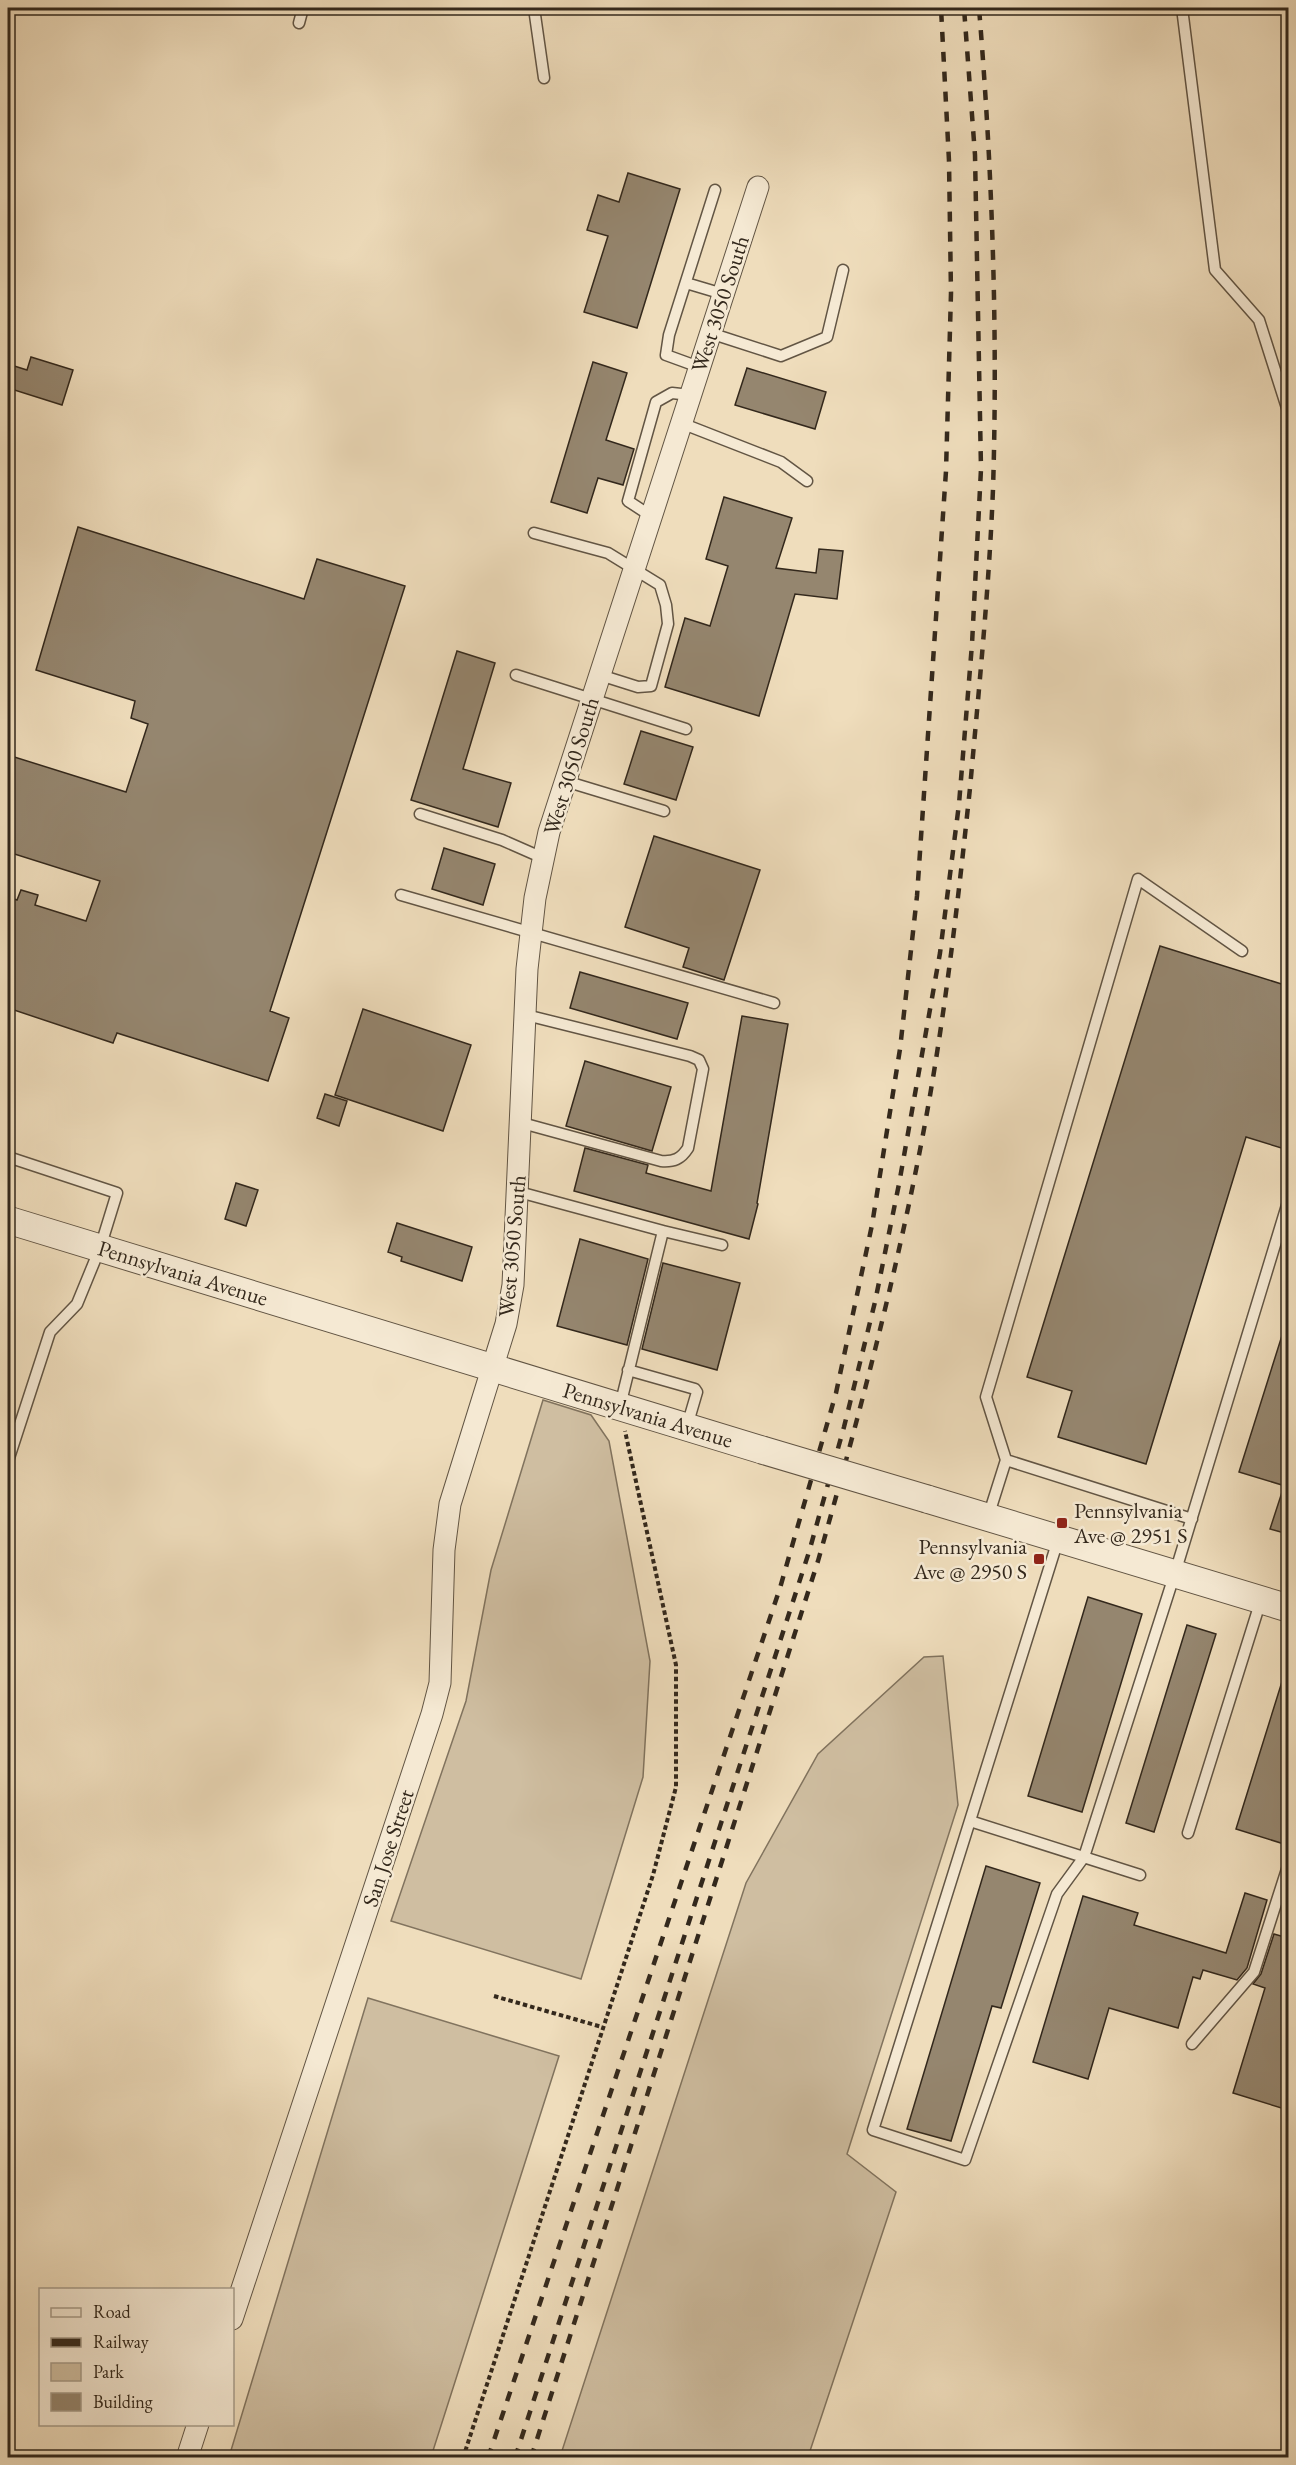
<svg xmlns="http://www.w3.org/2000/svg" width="1296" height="2465" font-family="'EB Garamond',serif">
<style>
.green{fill:#cfbea1;stroke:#81735e;stroke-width:1.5}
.building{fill:#95866f;stroke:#33281c;stroke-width:1.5}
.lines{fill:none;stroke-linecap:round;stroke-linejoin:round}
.service-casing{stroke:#625544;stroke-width:13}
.minor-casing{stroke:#625544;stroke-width:23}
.tertiary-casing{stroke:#625544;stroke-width:29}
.path{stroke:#33281c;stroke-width:4;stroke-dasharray:4.5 3;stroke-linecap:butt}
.service{stroke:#f5e9d3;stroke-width:10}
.minor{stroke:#f5e9d3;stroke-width:21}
.tertiary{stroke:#f5e9d3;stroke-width:27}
.rail{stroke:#33281c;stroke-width:4.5;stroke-dasharray:10 10;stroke-linecap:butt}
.tertiary-bridge-casing{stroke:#625544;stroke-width:29;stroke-linecap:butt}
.tertiary-bridge{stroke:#f5e9d3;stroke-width:27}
.poi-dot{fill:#8f2418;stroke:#f5e9d3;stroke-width:2}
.labels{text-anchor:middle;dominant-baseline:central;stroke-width:5;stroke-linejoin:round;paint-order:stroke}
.street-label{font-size:22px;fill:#33281c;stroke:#f5e9d3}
.poi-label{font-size:22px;fill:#33281c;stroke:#f5e9d3;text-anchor:start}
</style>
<rect width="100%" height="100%" fill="#efddbc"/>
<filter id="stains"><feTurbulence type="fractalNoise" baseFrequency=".00333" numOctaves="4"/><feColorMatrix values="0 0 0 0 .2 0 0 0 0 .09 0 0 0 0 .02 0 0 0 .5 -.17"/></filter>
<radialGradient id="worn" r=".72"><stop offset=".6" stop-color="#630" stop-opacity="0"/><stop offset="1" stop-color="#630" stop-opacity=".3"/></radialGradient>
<path class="green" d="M 543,1400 L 591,1415 L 609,1441 L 650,1661 L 643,1777 L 581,1979 L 391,1921 L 466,1701 L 491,1570 Z
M 943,1656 L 958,1805 L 847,2154 L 896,2192 L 808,2457 L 560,2457 L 746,1883 L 818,1754 L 924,1657 Z
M 368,1998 L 559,2056 L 431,2457 L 229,2457 Z"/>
<path class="building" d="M 628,173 L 680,189 L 637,328 L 584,312 L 608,236 L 587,230 L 598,195 L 619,202 Z
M 31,357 L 73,370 L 62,405 L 8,388 L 8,364 L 27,370 Z
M 593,362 L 627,373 L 606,440 L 634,449 L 623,485 L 598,478 L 587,513 L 551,502 Z
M 747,368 L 826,392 L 815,429 L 735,405 Z
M 724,497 L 792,518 L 776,568 L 816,573 L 819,549 L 843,551 L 837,599 L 795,594 L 759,716 L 665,687 L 685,618 L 710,626 L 728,566 L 706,559 Z
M 78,527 L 304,599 L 317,559 L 405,586 L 270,1011 L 289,1018 L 268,1081 L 117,1033 L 113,1043 L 8,1008 L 8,897 L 17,900 L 21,890 L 38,895 L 35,905 L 86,921 L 100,881 L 8,852 L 8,755 L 126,792 L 148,724 L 131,718 L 135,701 L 36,670 Z
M 457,651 L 495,663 L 463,769 L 511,783 L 498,827 L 411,800 Z
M 641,731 L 693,747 L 676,800 L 624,784 Z
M 654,836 L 760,870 L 724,980 L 683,967 L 689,948 L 625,927 Z
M 444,848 L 495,864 L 483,905 L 432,889 Z
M 1160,946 L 1288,986 L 1288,1150 L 1246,1137 L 1146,1464 L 1058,1437 L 1072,1391 L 1027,1377 Z
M 580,972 L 688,1003 L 677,1039 L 570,1008 Z
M 363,1009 L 471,1045 L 443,1131 L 335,1095 Z
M 742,1016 L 788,1024 L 757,1203 L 758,1204 L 749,1239 L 574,1191 L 585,1148 L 648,1165 L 646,1173 L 711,1191 Z
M 585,1061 L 671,1087 L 652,1151 L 566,1126 Z
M 325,1094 L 347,1101 L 339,1126 L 317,1118 Z
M 236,1183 L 258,1190 L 246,1226 L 225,1219 Z
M 397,1223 L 472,1247 L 462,1281 L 401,1261 L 402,1257 L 388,1252 Z
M 580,1239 L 648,1259 L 627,1345 L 557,1326 Z
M 663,1263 L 740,1283 L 717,1370 L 642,1349 Z
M 1285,1326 L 1288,1326 L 1288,1463 L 1282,1485 L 1239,1472 Z
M 1285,1483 L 1288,1483 L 1288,1534 L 1270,1529 Z
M 1088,1597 L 1142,1614 L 1082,1812 L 1028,1796 Z
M 1187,1625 L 1216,1634 L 1154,1832 L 1126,1823 Z
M 1285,1672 L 1288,1673 L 1288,1830 L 1284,1844 L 1236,1829 Z
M 986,1866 L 1040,1883 L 1001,2008 L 992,2006 L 951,2141 L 907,2129 Z
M 1245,1893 L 1267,1900 L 1247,1968 L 1237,1980 L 1203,1970 L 1200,1979 L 1193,1977 L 1178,2028 L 1109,2008 L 1088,2079 L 1033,2062 L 1083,1896 L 1138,1913 L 1134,1925 L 1226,1953 Z
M 1274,1934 L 1288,1938 L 1288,2110 L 1233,2093 L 1265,1988 L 1253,1984 L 1261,1974 Z"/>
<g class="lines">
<g class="service-casing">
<path id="service" d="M 534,8 L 544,78
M 1182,8 L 1215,270 L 1259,320 L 1288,411
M 299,23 L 303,8
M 686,283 L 723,294
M 710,333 L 781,356 L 827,337 L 843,270
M 699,367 L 666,355 L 669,335 L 715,190
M 681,423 L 781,462 L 807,481
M 651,516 L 628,501 L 656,402 L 672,393 L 690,395
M 534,533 L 608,553 L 660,585 L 666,605 L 668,624 L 651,686 L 638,687 L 600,675
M 516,675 L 686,729
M 565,781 L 664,811
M 420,814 L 502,840 L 543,858
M 401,895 L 774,1003
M 522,1123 L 661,1161 C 674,1162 681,1159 688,1148 L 703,1069 L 699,1060 L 690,1056 L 526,1015
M 8,1157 L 117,1193 L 100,1248 L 77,1304 L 50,1332 L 8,1461
M 519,1192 L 663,1231 L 620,1406
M 663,1231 L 722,1245
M 628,1370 L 695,1389 L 697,1392 L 687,1426
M 1006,1460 L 986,1397 L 1138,879 L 1242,951
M 988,1517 L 1006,1460 L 1192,1519
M 1058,1540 L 873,2130 L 965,2160 L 1057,1894 L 1084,1857 L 1175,1573 L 1288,1202
M 970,1821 L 1140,1875
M 1188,1833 L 1261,1600
M 1192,2044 L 1254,1972 L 1288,1866"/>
</g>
<g class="minor-casing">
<path id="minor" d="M 232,2319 L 432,1714 L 440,1683 L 444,1550 L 450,1504 L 506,1324 L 513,1285 L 527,969 L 535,898 L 549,832 L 758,187
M 187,2458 L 198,2424"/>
</g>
<g class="tertiary-casing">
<path id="tertiary" d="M 8,1220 L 762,1450
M 927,1499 L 1288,1608"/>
</g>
<path class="path" d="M 494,1996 L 602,2027
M 463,2458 L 653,1875 L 676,1787 L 676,1665 L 625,1431"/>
<use href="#service" class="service"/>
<use href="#minor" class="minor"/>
<use href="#tertiary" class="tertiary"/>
<path class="rail" d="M 488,2458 L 780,1588 L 836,1393 L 872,1225 L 900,1049 L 917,896 L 946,471 L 951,293 L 949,161 L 941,8
M 515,2458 L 809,1552 L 844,1427 L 875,1302 L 899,1184 L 940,953 L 959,804 L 972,644 L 981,469 L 975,155 L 964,8
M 531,2458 L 818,1561 C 856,1427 892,1292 919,1155 C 943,1034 957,911 970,788 C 979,688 989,589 993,489 C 998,329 992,167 979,8"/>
<g class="tertiary-bridge-casing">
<path id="tertiary-bridge" d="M 762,1450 L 927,1499"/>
</g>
<use href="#tertiary-bridge" class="tertiary-bridge"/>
</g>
<g class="poi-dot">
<rect x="1056" y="1517" width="12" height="12" rx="3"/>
<rect x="1033" y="1553" width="12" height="12" rx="3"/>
</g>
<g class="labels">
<g class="street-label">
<text transform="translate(720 304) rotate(-72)">West 3050 South</text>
<text transform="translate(571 766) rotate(-73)">West 3050 South</text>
<text transform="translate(512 1246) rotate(-85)">West 3050 South</text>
<text transform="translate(183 1273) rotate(17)">Pennsylvania Avenue</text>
<text transform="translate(648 1415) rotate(17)">Pennsylvania Avenue</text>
<text transform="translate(388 1848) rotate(-72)">San Jose Street</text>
</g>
<g class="poi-label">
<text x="1074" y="1510">Pennsylvania<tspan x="1074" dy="25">Ave @ 2951 S</tspan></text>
<text x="1027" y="1546" text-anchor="end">Pennsylvania<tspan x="1027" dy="25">Ave @ 2950 S</tspan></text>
</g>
</g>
<rect width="1296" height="2465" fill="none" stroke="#efddbc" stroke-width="30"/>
<rect x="9" y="9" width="1278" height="2447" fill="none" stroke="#33281c" stroke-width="3"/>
<rect x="15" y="15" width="1266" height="2435" fill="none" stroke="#33281c" stroke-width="1.5"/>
<rect x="39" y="2288" width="195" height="138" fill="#f5e9d3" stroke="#a79c8a" stroke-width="1.5"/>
<rect x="51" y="2308" width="30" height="9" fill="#f5e9d3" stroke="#a79c8a" stroke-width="1.5"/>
<text x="93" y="2318" font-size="18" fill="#33281c">Road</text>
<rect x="51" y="2338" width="30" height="9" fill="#33281c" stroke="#a79c8a" stroke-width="1.5"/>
<text x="93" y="2348" font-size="18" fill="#33281c">Railway</text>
<rect x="51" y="2363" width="30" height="18" fill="#cfbea1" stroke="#a79c8a" stroke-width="1.5"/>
<text x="93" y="2378" font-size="18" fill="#33281c">Park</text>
<rect x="51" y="2393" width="30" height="18" fill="#95866f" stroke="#a79c8a" stroke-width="1.5"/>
<text x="93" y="2408" font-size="18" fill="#33281c">Building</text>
<rect width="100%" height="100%" filter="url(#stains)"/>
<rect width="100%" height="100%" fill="url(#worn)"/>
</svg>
